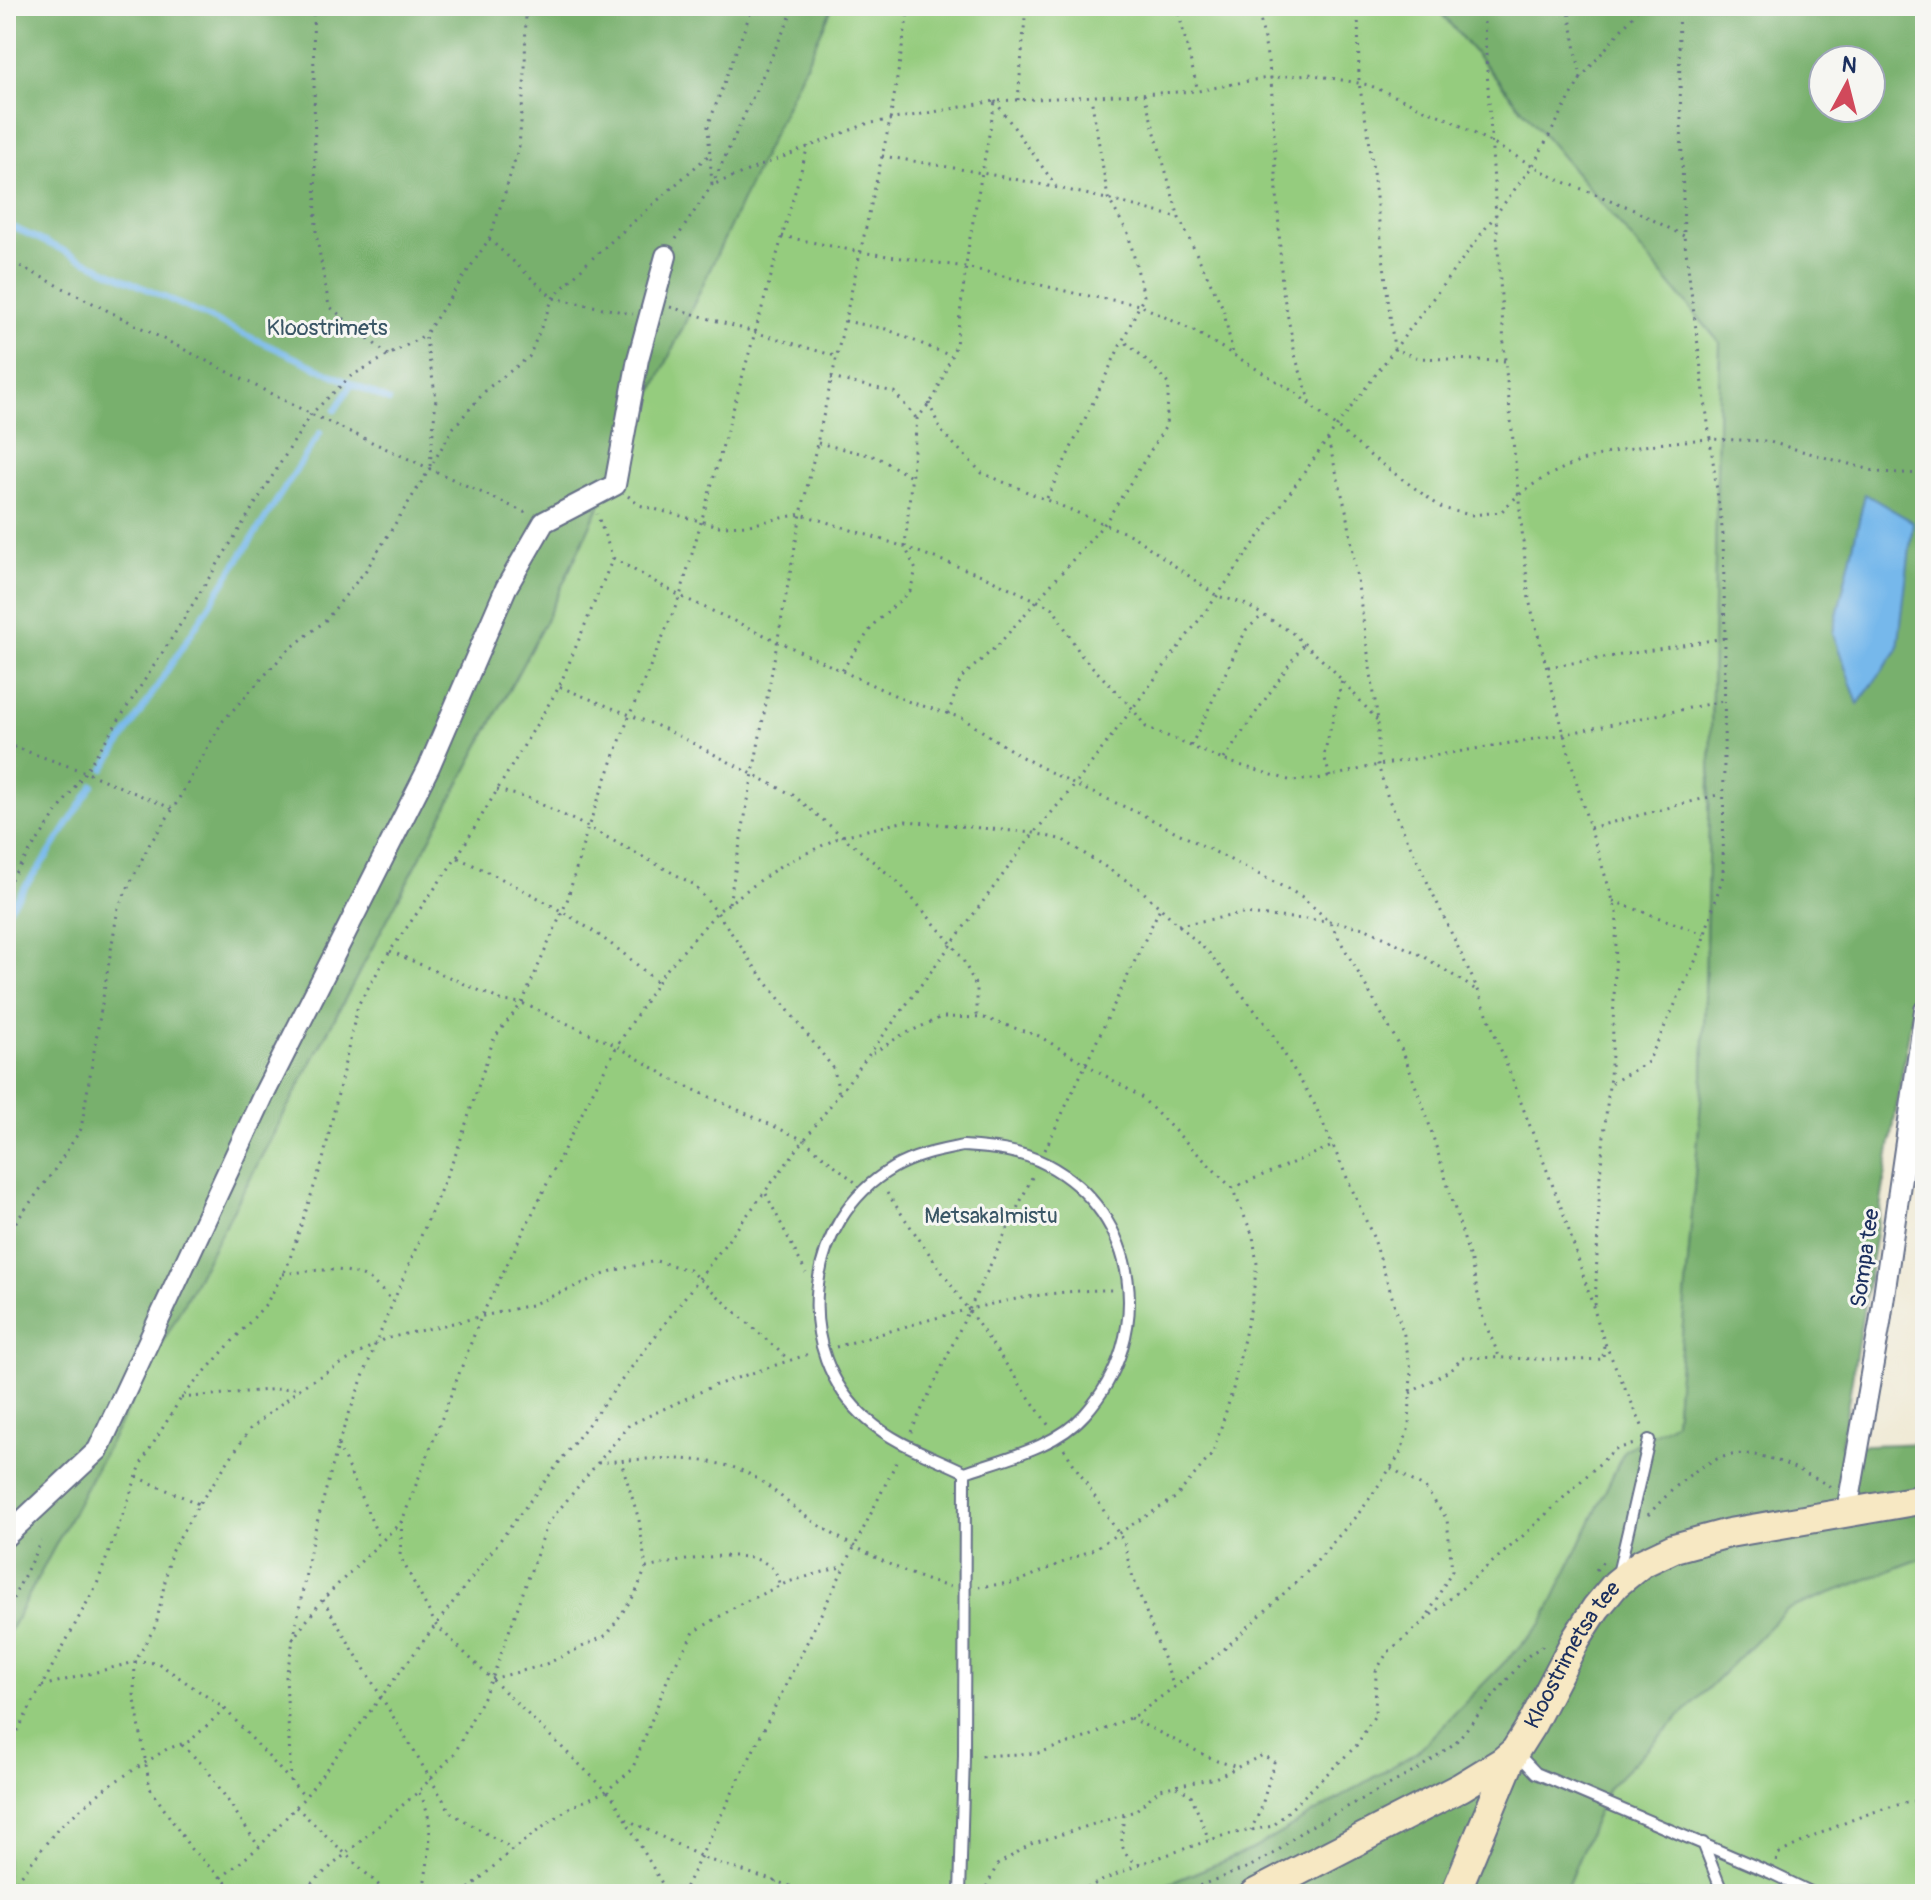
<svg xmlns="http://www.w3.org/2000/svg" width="1931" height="1900" font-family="Pangolin,sans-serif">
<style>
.green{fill:#95cc7e;stroke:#587e6e;stroke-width:2}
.forest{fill:#78b06d;stroke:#4a7066;stroke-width:2;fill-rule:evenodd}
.water{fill:#76b8eb;stroke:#4874a4;stroke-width:2}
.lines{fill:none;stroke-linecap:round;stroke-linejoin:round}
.stream{stroke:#76b8eb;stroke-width:6}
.lane-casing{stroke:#667088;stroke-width:14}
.street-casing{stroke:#667088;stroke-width:24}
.secondary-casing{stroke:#667088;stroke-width:32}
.path{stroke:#667088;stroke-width:3;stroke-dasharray:2 6;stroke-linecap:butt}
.lane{stroke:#fff;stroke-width:10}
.street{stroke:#fff;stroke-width:20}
.secondary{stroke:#f7e8c3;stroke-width:28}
.labels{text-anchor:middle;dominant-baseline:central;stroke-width:6;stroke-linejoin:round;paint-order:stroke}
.park-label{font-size:22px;fill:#3a5666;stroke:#f6f6f2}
.street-label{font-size:22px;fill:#1b2f5e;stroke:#f6f6f2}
</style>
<rect width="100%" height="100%" fill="#f6f6f2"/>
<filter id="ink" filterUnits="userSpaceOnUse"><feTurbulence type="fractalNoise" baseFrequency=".0125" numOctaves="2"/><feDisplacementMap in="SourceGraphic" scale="16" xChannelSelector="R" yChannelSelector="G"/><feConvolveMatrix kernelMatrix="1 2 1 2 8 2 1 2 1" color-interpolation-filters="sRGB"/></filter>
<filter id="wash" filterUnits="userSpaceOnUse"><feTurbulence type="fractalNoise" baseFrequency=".006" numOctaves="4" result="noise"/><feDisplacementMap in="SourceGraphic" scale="32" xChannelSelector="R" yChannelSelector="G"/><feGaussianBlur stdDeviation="1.8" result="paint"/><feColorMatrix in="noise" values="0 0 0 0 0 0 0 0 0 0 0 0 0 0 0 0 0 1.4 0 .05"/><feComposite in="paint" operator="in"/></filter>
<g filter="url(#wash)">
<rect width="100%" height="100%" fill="#f0ead6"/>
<path class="green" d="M 833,6 L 1435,6 L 1720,343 L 1703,1077 L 1675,1423 L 1625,1450 L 1542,1624 L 1417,1752 L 1255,1848 L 1144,1894 L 6,1894 L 6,1638 L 545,622 Z
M 1925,1557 L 1925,1894 L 1564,1894 L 1607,1789 L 1786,1610 Z"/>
<path class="forest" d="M 6,6 L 833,6 L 545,622 L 6,1638 Z
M 1435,6 L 1925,6 L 1925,934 L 1841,1446 L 1925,1443 L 1925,1557 L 1786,1610 L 1607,1789 L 1564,1894 L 1144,1894 L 1255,1848 L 1417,1752 L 1542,1624 L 1625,1450 L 1675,1422 L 1703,1077 L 1720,343 ZM 1823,60 L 1871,60 L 1871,108 L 1823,108 Z"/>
<path class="water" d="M 1865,494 L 1913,522 L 1898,649 L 1858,704 L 1833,633 Z"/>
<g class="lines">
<path class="stream" d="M 6,224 L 389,401
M 335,410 L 352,384
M 104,769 L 320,433
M 6,913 L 48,855 L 93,785"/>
</g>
</g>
<g filter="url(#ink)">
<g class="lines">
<g class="lane-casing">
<path id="lane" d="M 963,1146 C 991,1148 1020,1150 1046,1164 C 1141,1214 1155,1336 1085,1414 C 1056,1447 1006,1458 965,1472 C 933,1456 896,1445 868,1420 C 789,1352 804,1220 893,1168 C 915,1155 939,1151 963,1146 Z
M 1618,1574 L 1649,1440
M 1516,1752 L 1536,1773 L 1771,1873 L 1815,1894
M 1703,1843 L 1723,1894
M 960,1894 L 964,1756 L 965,1472"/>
</g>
<g class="street-casing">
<path id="street" d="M 1847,1511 L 1880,1323 L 1925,1010
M 6,1536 L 98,1450 L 264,1094 L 429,767 L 506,588 L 544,522 L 615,485 L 638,359 L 666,256"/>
</g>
<g class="secondary-casing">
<g id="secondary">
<path id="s1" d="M 1254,1894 L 1461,1787 L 1502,1762 L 1515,1751 L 1532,1724 L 1576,1639 L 1596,1608 L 1616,1584 L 1642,1563 L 1674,1548 L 1729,1533 L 1925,1499"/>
<path d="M 1455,1894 L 1513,1754"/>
</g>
</g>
<path class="path" d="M 313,6 L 316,233 L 329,306 L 388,355
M 753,6 L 708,126 L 712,185 L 866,124 L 995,101 L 1198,91 L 1253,80 L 1309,74 L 1369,85 L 1450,120 L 1559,180 L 1628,207 L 1684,236
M 1177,6 L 1198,91
M 1258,6 L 1271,78 L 1282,287 L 1296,359 L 1312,406
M 1358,6 L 1359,83 L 1369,138 L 1394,349 L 1418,358 L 1505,361
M 1483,6 L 1505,361 L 1529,600 L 1581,799 L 1617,913 L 1612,1055 L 1600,1176 L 1595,1308
M 1568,6 L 1581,78 L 1641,6
M 1678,6 L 1684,236 L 1710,439 L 1766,441 L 1878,472 L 1925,474
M 1144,94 L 1179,218 L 1223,308 L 1233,354
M 1018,100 L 1026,6
M 995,101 L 1056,186
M 882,156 C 982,172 1081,190 1179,218
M 782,236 L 860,252 L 966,267 L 1078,294 L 1140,305 L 1196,332 L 1296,393 L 1372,457 L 1442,508 L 1470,515 L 1501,512 C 1553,455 1637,444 1710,439 L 1723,535 L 1725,638 L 1723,876 L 1699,953 L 1648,1062 L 1610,1084
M 489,239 L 553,298 L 633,314
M 676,239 L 712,185 L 795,6
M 6,259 L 311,414 L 526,513
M 670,307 L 835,356
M 845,321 L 886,329 L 951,356
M 831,378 L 894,392 L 917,419
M 929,403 L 941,431 L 982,473 L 1133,536 L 1217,596 L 1243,603 L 1291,632 L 1332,669 L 1378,721
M 1328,440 L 1348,518 L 1378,721 L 1378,765 L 1388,798 L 1478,990 L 1564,1215 L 1604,1341 L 1643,1428
M 818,443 L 877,457 L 911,477
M 430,466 L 436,398 L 425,335 L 489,239 L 504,196 L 519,146 L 525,74 L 526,6
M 628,496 L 639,505 L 719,526 L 749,525 L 801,514 L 905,547 L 984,576 L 1053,608 L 1081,655 L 1132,708 L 1146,727 L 1223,760 L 1292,781 L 1324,778 L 1378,765 L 1565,734 L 1723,701
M 1047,498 L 1144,296 L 1128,233 L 1108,198 L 1091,97
M 613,558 L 680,596 L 907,701 L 962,718 L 1020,756 L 1075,785 L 1141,814 L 1301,896 L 1329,921 L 1403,1052 L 1427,1117 L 1471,1262 L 1483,1318 L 1499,1356
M 1548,667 L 1725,638
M 842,670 L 874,624 L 910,591 L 916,570 L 905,547 L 917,419 L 935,396 L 956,345 L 969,243 L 995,102
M 560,687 L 665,729 L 793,795 L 899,883 L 952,944 L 963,960 L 977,988 L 977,1018
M 948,714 L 961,678 L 998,645 L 1105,523 L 1166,426 L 1169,385 L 1150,363 L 1123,340
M 6,744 L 85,772 L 173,809
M 1191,746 L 1246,630 L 1263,615
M 1224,759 L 1304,643
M 1330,777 L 1324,755 L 1342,680
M 497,790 L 528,798 L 588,827 L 693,884 L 717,912 L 756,969 L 834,1069 L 839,1094
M 1590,828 L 1721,794
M 458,858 C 528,890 602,929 657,983
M 6,886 L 85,772 L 168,644 L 311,414 L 351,376 L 425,335
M 1613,901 L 1704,934
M 729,903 L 801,514 L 890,121 L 909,6
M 1178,925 L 1242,914 L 1329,921 L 1364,928 L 1423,956 L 1476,990
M 390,951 L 503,1001 L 522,1003 L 617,1046 L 677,1082 L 804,1140 L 855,1182
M 873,1053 L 900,1036 L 942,1017 L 984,1018 L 1039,1036 L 1141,1097 L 1232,1188 L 1253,1236 L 1257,1264 L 1252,1302 L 1233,1389 L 1213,1453 L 1175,1498 L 1092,1550 L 1017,1582 L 979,1587
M 1045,1150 L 1160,908
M 1232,1188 L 1335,1145
M 887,1193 L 1049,1426
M 766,1194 L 806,1273
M 6,1235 L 53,1172 L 81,1129 L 118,908 L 149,845 L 173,809 L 222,722 L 286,652 L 325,621 L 366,570 L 429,470 L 453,428 L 488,388 L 529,357 L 553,298 L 587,263 L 710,154
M 283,1274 C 311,1271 345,1264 370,1280 C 378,1286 386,1295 394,1301
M 836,1347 C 926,1321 1019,1289 1113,1290
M 1410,1393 L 1454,1368 L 1461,1358 C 1508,1356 1555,1362 1603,1359 L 1604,1343
M 181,1398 L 300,1387
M 911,1432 L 1033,1175
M 338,1445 L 380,1540
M 1064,1449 L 1124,1542 L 1130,1569 L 1174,1687
M 598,1463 C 640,1458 691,1455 732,1467 C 760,1475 781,1498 804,1515 C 835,1538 914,1581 952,1587
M 1391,1468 L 1425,1488 L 1447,1519 L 1452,1570 L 1428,1615
M 137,1477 L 199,1504
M 1648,1515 C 1716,1441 1745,1438 1831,1487
M 402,1521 L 400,1556 L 436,1625 L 612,1796 L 668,1894
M 646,1568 C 675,1562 775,1537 779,1584
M 1596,1570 L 1606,1558
M 323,1600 L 451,1813 L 513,1849
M 6,1613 L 41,1541
M 292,1640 L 323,1599 L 402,1521 L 481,1317 L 590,1097 L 617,1046 L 662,975 L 717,912 L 780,866 L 842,836 L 906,821 L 1034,833 L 1063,840 L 1140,889 L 1209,953 L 1268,1027 L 1314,1103 L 1374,1239 L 1404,1335 L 1411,1370 L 1409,1427 L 1400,1454 L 1363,1508 L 1310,1569 L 1220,1653 L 1138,1714 L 1088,1737 L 1038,1753 L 980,1756
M 492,1679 L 544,1665 L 607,1635 L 635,1594 L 646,1568 L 639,1520 L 621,1461
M 42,1686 L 135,1662 L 158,1663 L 225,1709 L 305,1797
M 1130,1718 L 1217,1761 L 1238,1767
M 182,1745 L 206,1768 L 259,1847
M 6,1752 L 97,1584 L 142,1462 L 181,1398 L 266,1304 L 287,1267 L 323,1160 L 358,1005 L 390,951 L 457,857 L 559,687 L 613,558 L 597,514
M 291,1782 L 286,1677 L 313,1537 L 340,1438 L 375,1345 L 457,1151 L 494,1038 L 522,1003 L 567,901 L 588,827 L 630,714 L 680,596 L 808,146
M 1177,1787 L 1191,1795 L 1209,1840
M 419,1793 C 438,1822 427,1862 423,1894
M 296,1807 L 388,1894
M 1124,1815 C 1122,1836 1116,1855 1140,1864
M 626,1819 L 706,1859 L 815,1894
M 1776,1861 L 1778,1854 C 1826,1830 1872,1808 1925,1799
M 221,1878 L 259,1847 L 305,1797 L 865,1060 L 1034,833 L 1075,785 L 1217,596 L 1337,426 L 1533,165 L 1581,78
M 7,1894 L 58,1828 L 108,1786 L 167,1749 L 190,1741 L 225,1709
M 238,1894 L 191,1849 L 150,1788 L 134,1694 L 135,1662 L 156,1625 L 171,1552 L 199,1504 L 250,1429 L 303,1386 L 384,1339 L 531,1305 L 612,1271 L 656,1261 L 689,1270 L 788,1359
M 299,1894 L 418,1792 L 455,1753 L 492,1679 L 548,1523 L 629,1425 L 713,1386 L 809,1354
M 463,1894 L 513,1849 L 569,1808 L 606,1791 L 632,1770 L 670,1673 L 694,1632 L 740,1604 L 788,1582 L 841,1567
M 682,1894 L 899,1457
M 764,1894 L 777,1880
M 983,1894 L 997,1865 L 1031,1844 L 1135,1811 L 1160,1789 L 1215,1778 L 1263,1755 L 1274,1762 L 1261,1809 L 1251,1830
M 1072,1894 L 1140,1864 L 1225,1835 L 1273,1826 L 1356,1746 L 1375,1715 L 1376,1671 L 1387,1653 L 1525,1534 L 1615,1449 L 1635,1444
M 1177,1894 L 1249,1867 L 1275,1853 L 1302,1831 L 1417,1770 L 1455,1743 L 1525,1658 L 1545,1644"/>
<use href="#lane" class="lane"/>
<use href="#street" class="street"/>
<use href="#secondary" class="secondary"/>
</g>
</g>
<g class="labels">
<g class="park-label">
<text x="327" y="328">Kloostrimets</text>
<text x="991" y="1216">Metsakalmistu</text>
</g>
<g class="street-label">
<text transform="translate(1865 1258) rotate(-82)">Sompa tee</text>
<text stroke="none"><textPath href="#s1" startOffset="410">Kloostrimetsa tee</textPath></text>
</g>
</g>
<rect width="1931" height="1900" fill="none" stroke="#f6f6f2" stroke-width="32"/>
<g transform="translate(1847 84) rotate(7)"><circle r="38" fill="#f6f6f2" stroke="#9ea6b7" stroke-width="2"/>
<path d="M0-6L14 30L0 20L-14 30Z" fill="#d1495b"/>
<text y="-12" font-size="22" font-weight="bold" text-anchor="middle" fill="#1b2f5e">N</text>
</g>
</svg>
